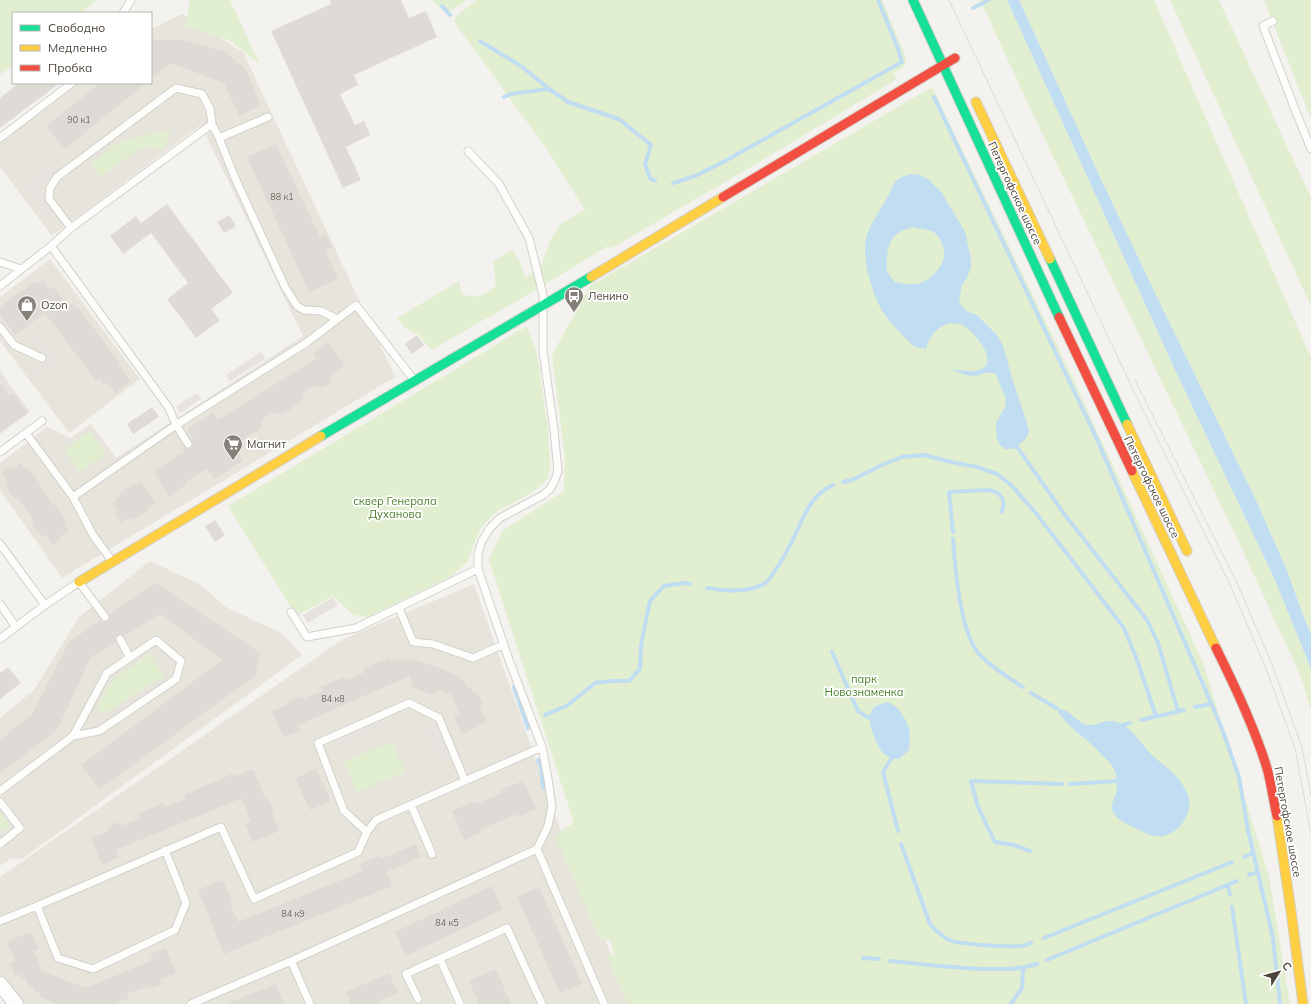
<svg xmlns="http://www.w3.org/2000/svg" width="1311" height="1004" font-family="Mulish,sans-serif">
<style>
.residential{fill:#e7e4dc}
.industrial{fill:#e6e2de}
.green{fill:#e1eecf}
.parking{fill:#e6e3df}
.water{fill:#c0ddf1;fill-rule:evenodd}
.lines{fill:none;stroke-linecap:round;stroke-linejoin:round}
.stream{stroke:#c0ddf1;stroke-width:4}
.building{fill:#dedbd6}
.lane-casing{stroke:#d2d0cb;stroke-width:9}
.street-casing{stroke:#d2d0cb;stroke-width:16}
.fast-casing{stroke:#d3cfc5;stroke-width:11}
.slow-casing{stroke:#d3cfc5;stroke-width:11}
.jam-casing{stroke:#d3cfc5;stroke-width:11}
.lane{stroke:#fdfdfc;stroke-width:7}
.street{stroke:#fdfdfc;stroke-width:14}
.fast{stroke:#16e098;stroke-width:9}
.slow{stroke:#ffcf43;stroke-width:9}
.jam{stroke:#f24e42;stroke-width:9}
.tram{stroke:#dbdbda;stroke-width:1}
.labels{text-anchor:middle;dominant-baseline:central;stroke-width:3.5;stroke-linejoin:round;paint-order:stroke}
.number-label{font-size:9px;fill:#706a61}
.street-label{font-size:11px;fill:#4b4439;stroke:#fff}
.poi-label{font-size:11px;fill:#4b4439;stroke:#fff;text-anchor:start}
.park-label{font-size:11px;fill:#4a7f2a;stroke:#fff}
</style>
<rect width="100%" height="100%" fill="#f4f2ee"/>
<path class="residential" d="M 182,14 L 243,52 L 395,377 L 62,578 L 0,490 L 0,463 L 47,427 L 70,438 L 91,424 L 116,458 L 303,336 L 201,125 L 52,236 L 0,167 L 0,142 L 77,83 L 151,83 L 151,29 Z
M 50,259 L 140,379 L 69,433 L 0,341 L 0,297 Z
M 150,561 L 201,585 L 224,606 L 283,634 L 302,655 L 22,859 L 11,858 L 0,866 L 0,718 L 34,690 L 79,617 Z
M 474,584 L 562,834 L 631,1004 L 24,1004 L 0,974 L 0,877 L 343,639 Z"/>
<path class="industrial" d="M 0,371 L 30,412 L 0,434 Z"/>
<path class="green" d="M 0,0 L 97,0 L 81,13 L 13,13 L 13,65 L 0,75 Z
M 190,0 L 230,0 L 260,65 L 231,41 L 185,26 Z
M 432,0 L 464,0 L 465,2 L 446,13 Z
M 477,0 L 882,0 L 906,57 L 904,67 L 893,74 L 897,79 L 744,171 L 610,249 L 608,246 L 527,295 L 431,350 L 418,334 L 405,328 L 397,318 L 459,281 L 462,294 C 478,299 485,296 496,285 L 493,262 L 512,250 L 519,260 L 526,278 L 542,264 L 550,241 L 559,225 L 585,210 L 546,148 L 457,26 L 455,22 L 455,17 Z
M 980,0 L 1007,0 L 1176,372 L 1275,580 L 1311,669 L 1311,711 L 1301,677 L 1235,534 L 1037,123 Z
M 1019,0 L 1154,0 L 1311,358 L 1311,634 L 1304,618 L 1288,573 L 1255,498 L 1155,293 L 1099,175 Z
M 1170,0 L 1219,0 L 1311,198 L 1311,306 Z
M 1264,0 L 1311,0 L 1311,119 Z
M 932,87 L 1070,372 L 1203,663 L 1269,876 L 1290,1004 L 628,1004 L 606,955 L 615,956 L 610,940 L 600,940 L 556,838 L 564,829 L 574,823 L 489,560 L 502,531 L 564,491 L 565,458 L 552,355 L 590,286 Z
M 171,131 L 163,150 L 147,146 L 138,149 L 101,177 L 91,164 L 115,145 L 140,136 Z
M 527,326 L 537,353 L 548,429 L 550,468 L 547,480 L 532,493 L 497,511 L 480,529 L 467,562 L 453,575 L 368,617 L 353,615 L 333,596 L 299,614 L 292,609 L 228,506 Z
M 90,431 L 106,453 L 80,472 L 64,450 Z
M 149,654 L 164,676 L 102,715 L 97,707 L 112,681 Z
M 392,742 L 405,772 L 356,792 L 344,761 Z
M 1,812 L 7,820 L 9,825 L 5,830 L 1,832 L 0,813 Z"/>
<path class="parking" d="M 51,163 L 57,171 L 35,188 L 53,212 L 46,217 L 22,185 Z
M 39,333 L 59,360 L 34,378 L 29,371 L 46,358 L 32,339 Z
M 261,352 L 265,359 L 230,381 L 226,375 Z
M 197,393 L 201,399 L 180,413 L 176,406 Z
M 333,597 L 338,605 L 308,623 L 303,615 Z
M 382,718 L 386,726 L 339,748 L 336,740 Z
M 434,723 L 449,758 L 440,762 L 425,727 Z"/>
<path class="water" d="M 1007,0 L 1019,0 L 1099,175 L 1155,293 L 1255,498 L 1288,573 L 1304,618 L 1311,634 L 1311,669 L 1275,580 L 1176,372 Z
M 911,174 L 920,175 L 929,180 L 942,193 L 965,232 L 971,259 L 971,267 L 967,278 L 962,284 L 959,303 L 966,311 L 977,315 L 997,335 L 1003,346 L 1013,381 L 1027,423 L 1029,431 L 1027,437 L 1017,447 L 1012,449 L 1005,449 L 1000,445 L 997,439 L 996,423 L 1005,407 L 1006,399 L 996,375 C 989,369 981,376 972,376 C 964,375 957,372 950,369 C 960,370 974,374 983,368 C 998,359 972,329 962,325 C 944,318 930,333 926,349 C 922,348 917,348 914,346 C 905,339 885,317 880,307 C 871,289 862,258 866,239 C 868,228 881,208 887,198 C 895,184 892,179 911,174 ZM 914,227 C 920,229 930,229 935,233 C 940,237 945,248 944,255 C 944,265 933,277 925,281 C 915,286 904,284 895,282 C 892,278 889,275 887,271 C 886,267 886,262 887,258 C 888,240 895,231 914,227 Z
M 888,702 C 900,708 908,721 910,733 C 910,739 909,745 909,750 L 899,759 C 892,759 887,757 882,752 C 876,744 865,719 872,710 C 875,705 883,703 888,702 Z
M 1056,708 C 1072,709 1077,725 1090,725 C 1097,725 1103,721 1111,721 C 1130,723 1140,743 1152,755 C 1162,765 1177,773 1184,787 C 1186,790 1188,795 1189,798 C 1192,815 1179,834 1162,836 C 1152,838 1142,831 1133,827 C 1127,824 1117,820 1114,813 C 1109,806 1114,800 1116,793 C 1118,786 1117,774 1113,767 C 1111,763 1107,760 1105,758 C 1100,753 1097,749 1092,745 C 1079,733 1064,724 1056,708 Z"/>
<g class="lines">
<path class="stream" d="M 442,6 L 450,15
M 973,8 L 989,0
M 480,41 L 521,66 L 549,89
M 504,97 L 510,94 L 549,89 L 568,102 L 619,119 L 651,145 L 645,164 L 650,178 L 655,181
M 934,97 L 1096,437 L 1221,726 L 1239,777 L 1248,830 L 1273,938 L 1280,1004
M 673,183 L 695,176 L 725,161 L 902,62 L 897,46 L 878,0
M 1017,447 L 1065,515 L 1147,620 L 1158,643 L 1178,711
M 843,482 L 852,480 L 882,465 L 902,457 L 924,455 L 951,462 L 977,467 L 997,474 L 1011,485 L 1035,512 L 1124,628 L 1137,660 L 1156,716
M 953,532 L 949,492 L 988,490 C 1000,491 1008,501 1001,512
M 953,539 C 955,567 960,636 981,656 C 993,668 1009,678 1023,687
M 707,588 C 726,591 746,593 764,584 C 768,582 771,576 774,572 C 782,561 789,548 795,535 C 805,514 811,495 833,485
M 832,652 L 858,711 L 869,718
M 514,687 L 528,728
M 1031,693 L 1056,708
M 1195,707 L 1211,704
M 545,715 L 568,705 L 595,683 L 612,681 L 629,681 L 640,669 L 641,646 L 645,625 L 650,601 L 664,586 L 684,583 L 690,584
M 1141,720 L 1184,710
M 1123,725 L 1130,723
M 891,759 L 883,772 L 898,831
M 538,760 L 541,767 L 543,788
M 1070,784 L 1117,781
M 901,844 L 930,924 C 935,930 942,936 949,940 C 962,945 1008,947 1022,946 C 1025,945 1028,944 1031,943
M 1030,851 L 1014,845 L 995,842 L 978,807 L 971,781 L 1062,784
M 1244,857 L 1253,853
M 1249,875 L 1258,872
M 1228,885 L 1230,894
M 1232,907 L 1246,1004
M 1044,938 L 1232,862
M 863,958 L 879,959
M 1047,960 L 1237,881
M 890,961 C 922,964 953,968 985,969 C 1004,969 1018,970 1037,964
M 1011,1004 L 1022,988 L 1023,969"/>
</g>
<path class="building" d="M 330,0 L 401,0 L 409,18 L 426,11 L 437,37 L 354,75 L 358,85 L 340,94 L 355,125 L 364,121 L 370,135 L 346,147 L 361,180 L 343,188 L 271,31 L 331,4 Z
M 151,40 L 183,40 L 226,52 L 246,70 L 261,105 L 239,116 L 224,83 L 171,63 L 151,79 Z
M 19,83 L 60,83 L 0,128 L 0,98 Z
M 100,83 L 146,83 L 65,149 L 46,126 Z
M 276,144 L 320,237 L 326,234 L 332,247 L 325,250 L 338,279 L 309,292 L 247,157 Z
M 167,204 L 233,293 L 211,309 L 220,320 L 196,338 L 167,299 L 188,283 L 151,233 L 123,254 L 110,236 L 136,216 L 141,223 Z
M 229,215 L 236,226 L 224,233 L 217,222 Z
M 43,280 L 50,289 L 53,286 L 68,307 L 72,303 L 77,309 L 78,307 L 120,363 L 119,365 L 131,381 L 116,393 L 107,382 L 103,385 L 99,379 L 96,381 L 45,313 L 15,335 L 0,315 L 0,307 L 35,281 L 37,284 Z
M 417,335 L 424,345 L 412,354 L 405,344 Z
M 329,342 L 344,366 L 331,374 L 331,383 L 323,388 L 313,386 L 303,393 L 301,402 L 282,415 L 272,412 L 262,419 L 261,428 L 234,446 L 243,461 L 214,479 L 207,468 L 186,482 L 187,484 L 169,496 L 154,471 L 184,452 L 182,448 L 184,447 L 189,449 L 192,447 L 192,442 L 194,440 L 187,429 L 213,413 L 218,420 L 317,358 L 313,353 Z
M 0,384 L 9,396 L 13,393 L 27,413 L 0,433 Z
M 152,407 L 159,417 L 133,434 L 127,424 Z
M 21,463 L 24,469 L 26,467 L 29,471 L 30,470 L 41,485 L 40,487 L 53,505 L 55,504 L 66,519 L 64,520 L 67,525 L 65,526 L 69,531 L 60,537 L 62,539 L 53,545 L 46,535 L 43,537 L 32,524 L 34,522 L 31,516 L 17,498 L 15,500 L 5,485 L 8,483 L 1,473 L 10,466 L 12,469 Z
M 140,482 L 156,503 L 147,509 L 148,510 L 133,520 L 130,517 L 121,523 L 115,513 L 117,511 L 112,503 L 117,500 L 116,498 L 121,495 L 120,493 L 135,483 L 136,485 Z
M 215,520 L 225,535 L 215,542 L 205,526 Z
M 156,583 L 260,653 L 255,676 L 100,789 L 81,765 L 222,660 L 160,614 L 124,636 L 121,634 L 117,635 L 115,638 L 116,642 L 90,658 L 58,729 L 0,773 L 0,740 L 32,714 L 69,642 L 101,620 L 103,622 L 108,621 L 110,619 L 109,614 Z
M 389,658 L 391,662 L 398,659 L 398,661 L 406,659 L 413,661 L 414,659 L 458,675 L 457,677 L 464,681 L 469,688 L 470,687 L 474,693 L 477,692 L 483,705 L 480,706 L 486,722 L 461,735 L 454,716 L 459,714 L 452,695 L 440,691 L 432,695 L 412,687 L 410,676 L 298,725 L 300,731 L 283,737 L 272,711 L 289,704 L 288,701 L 300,696 L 302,699 L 322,691 L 320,687 L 344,677 L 345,680 L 365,672 L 364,668 Z
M 8,667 L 21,683 L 0,699 L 0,673 Z
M 253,769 L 266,800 L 269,799 L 275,812 L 272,813 L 279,831 L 253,842 L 245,824 L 251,821 L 242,798 L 116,850 L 119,857 L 102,865 L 91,838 L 109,831 L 107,827 L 119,822 L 121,826 L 139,818 L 138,814 L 163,803 L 165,807 L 186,799 L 184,795 L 234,773 L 235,776 Z
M 316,769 L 331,801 L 310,810 L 295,778 Z
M 523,781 L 536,809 L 518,817 L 517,814 L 481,829 L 482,832 L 464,840 L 452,811 L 475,801 L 476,804 L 502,793 L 500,790 Z
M 416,844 L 421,857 L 386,872 L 392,886 L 224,954 L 198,890 L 223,880 L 232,902 L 230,903 L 238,922 L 363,871 L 360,864 L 379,856 L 381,859 Z
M 491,886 L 503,909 L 406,956 L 395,932 Z
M 539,887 L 582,984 L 560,993 L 517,897 Z
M 31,932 L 39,949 L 34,951 L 42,971 L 86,988 L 153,960 L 150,954 L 166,948 L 176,973 L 160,980 L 162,984 L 149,989 L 148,986 L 127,994 L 129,998 L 114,1004 L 57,1004 L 39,997 L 40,993 L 34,991 L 35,988 L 29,986 L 26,978 L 22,979 L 20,974 L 15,976 L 10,963 L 15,961 L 7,941 Z
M 496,969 L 511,1004 L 479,1004 L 469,981 Z
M 389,973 L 398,993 L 378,1001 L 380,1004 L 351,1004 L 346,992 Z
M 276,984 L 284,1004 L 226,1004 Z"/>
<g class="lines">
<g class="lane-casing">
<path id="lane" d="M 123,13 L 131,0
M 1273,21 L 1263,26 L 1296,112 L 1311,149
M 268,117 L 219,138 L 235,178 L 285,287 L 297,306 L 304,310 L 321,311 L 337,319
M 0,138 L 72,83
M 71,228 L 49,199 L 50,188 L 57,177 L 176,88 L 202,94 L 210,109 L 212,124 L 219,138
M 51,246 L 169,408 L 176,425 L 188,444
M 0,262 L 21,269
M 0,286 L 51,246 L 71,228 L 212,124
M 0,327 L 14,345 L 42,358
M 26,433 L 73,497
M 0,452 L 42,421
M 0,544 L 45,605
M 112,561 L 93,535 L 73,497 L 176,425 L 306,343 L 356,305 L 414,380
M 0,604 L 16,627
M 399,608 L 413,642 L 433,644 L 473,658 L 504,644
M 291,612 L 307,637 L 356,628 L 478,569
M 0,639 L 45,605 L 79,582 L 105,617
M 120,639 L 130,658
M 156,640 L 181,661 L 176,679 L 99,731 L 73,736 L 107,673 Z
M 0,791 L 73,736
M 0,802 L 20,828 L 0,844
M 411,805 L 432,854
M 367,832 L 344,811 L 318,743 L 409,703 L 439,718 L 465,781
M 537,849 L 604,1004
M 37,906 L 58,958 L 93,969 L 175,930 L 186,903 L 165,850
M 0,921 L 37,906 L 221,827 L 254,899 L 358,852 L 367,832 L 376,820 L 542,747
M 440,959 L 460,1004
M 291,961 L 310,1004
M 418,999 L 406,974 L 507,928 L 542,1004
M 191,1004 L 291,961 L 537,849 L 548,826 L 552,806 L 548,779 L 542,747 L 509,660 L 478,569 L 478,553 L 482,541 L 490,528 L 500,518 L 543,495 L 550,489 L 555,480 L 558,471 L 554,430 L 543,351 L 543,295 L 529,238 L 499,184 L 468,151"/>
</g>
<g class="street-casing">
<path id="street" d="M 0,984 L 16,1004"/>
</g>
<g class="fast-casing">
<path id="fast" d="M 913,0 L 1059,317
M 1050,259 L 1127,424
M 321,436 L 591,277"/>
</g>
<g class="slow-casing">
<path id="slow" d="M 976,102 L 1050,259
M 591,277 L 723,197
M 1127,424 L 1187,551
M 1132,471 L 1216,648
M 79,582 L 321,436
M 1277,816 L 1291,911 L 1303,1004"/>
</g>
<g class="jam-casing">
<path id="jam" d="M 723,197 L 955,58
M 1059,317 L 1132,471
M 1216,648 C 1235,686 1253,724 1266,765 C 1271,781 1273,799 1277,816"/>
</g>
<use href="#lane" class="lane"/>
<use href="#street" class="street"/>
<use href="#fast" class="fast"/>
<use href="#slow" class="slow"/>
<use href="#jam" class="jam"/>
<path class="tram" d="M 949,0 L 1137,398 L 1232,589 L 1267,671 L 1295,748 L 1311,834
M 1135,380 L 1237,583 L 1273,667 L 1302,747 L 1311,796"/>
</g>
<defs>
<g id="bus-pin" transform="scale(1)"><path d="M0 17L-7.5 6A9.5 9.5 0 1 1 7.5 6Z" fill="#868178" stroke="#fff"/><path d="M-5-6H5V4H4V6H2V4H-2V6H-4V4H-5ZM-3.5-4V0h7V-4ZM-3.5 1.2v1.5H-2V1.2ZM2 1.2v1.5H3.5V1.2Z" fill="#fff"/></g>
<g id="shop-pin" transform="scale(1)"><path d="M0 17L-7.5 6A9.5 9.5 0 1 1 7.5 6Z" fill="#868178" stroke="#fff"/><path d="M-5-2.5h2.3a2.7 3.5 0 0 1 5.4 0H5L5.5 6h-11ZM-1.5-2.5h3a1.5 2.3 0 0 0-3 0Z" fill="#fff"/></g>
<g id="supermarket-pin" transform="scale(1)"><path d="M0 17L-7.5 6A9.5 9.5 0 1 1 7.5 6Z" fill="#868178" stroke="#fff"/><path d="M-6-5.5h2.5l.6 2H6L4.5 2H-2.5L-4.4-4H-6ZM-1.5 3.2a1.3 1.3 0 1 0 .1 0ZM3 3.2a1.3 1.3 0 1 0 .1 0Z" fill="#fff"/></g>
</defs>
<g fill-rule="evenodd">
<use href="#bus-pin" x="574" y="296"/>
<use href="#shop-pin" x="27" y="305"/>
<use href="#supermarket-pin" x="233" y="444"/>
</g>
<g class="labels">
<g class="number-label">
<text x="79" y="119">90 к1</text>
<text x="282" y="196">88 к1</text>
<text x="333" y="698">84 к8</text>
<text x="293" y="913">84 к9</text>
<text x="447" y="922">84 к5</text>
</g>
<g class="street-label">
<text transform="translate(1015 193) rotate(65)">Петергофское шоссе</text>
<text transform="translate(1152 487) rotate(64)">Петергофское шоссе</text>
<text transform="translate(1288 822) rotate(80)">Петергофское шоссе</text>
</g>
<g class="poi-label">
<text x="588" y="296">Ленино</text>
<text x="41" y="305">Ozon</text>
<text x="247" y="444">Магнит</text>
</g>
<g class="park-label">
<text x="395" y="501">сквер Генерала<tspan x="395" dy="13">Духанова</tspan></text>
<text x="864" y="679">парк<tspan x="864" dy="13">Новознаменка</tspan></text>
</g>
</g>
<rect x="12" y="12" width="140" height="72" fill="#ffffff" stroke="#b7b4b0"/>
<rect x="20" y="25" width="20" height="6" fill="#16e098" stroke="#b7b4b0"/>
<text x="48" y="32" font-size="12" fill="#4b4439">Свободно</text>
<rect x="20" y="45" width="20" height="6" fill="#ffcf43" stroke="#b7b4b0"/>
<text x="48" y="52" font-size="12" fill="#4b4439">Медленно</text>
<rect x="20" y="65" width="20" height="6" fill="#f24e42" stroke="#b7b4b0"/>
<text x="48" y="72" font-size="12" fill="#4b4439">Пробка</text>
<g transform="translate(1279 972) rotate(53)" stroke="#ffffff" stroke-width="3" paint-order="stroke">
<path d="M0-3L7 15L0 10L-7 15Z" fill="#4b4439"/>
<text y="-6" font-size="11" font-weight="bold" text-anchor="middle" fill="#4b4439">С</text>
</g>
</svg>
